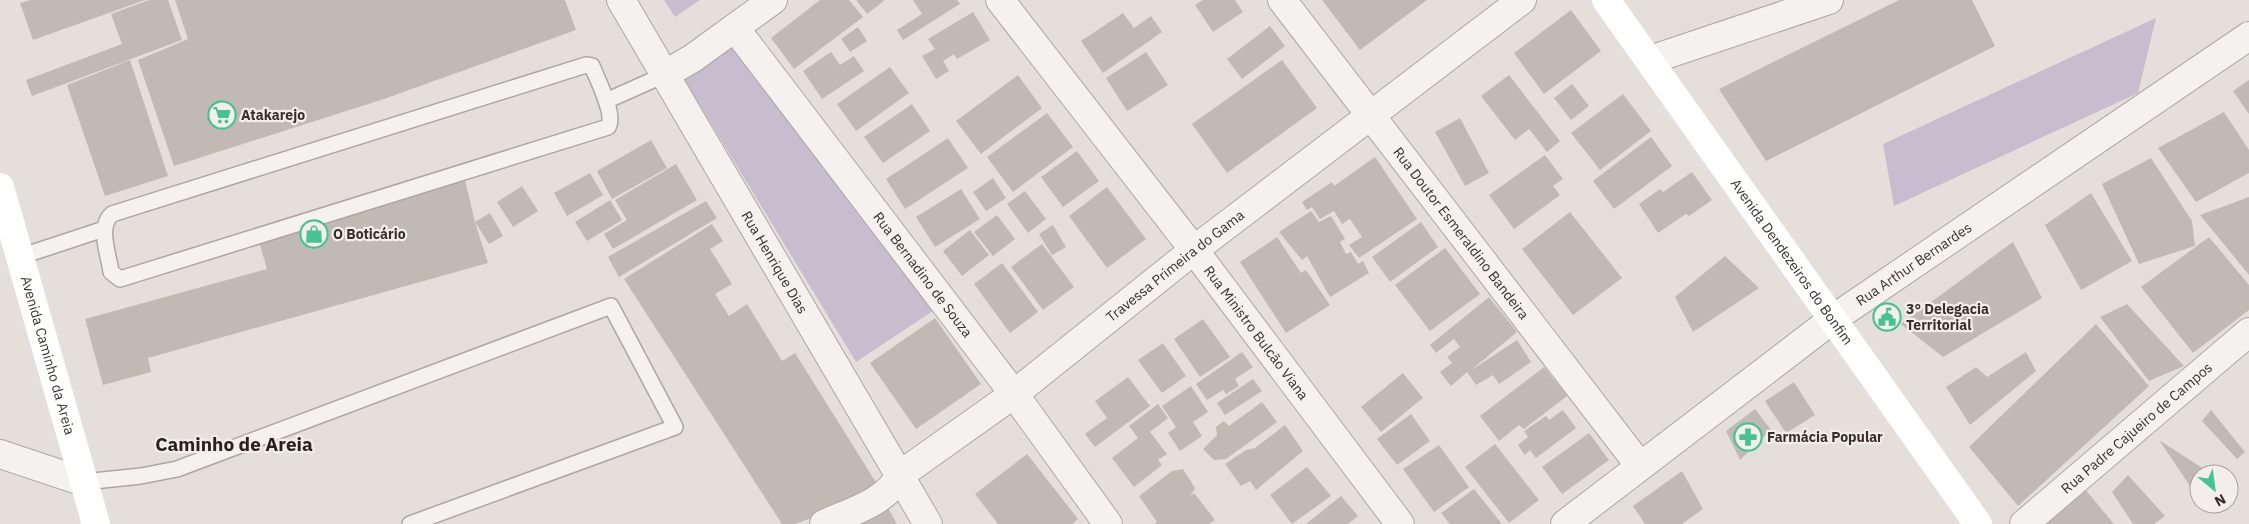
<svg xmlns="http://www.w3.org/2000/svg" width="2249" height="524" font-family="'IBM Plex Sans',sans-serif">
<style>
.green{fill:#c6bece}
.building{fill:#c1b9b4}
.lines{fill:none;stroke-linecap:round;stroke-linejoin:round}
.service-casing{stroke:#aea6a2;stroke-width:18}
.minor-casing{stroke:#aea6a2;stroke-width:30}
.tertiary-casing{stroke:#aea6a2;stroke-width:30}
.service{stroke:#f4f1ee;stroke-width:15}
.minor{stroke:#f4f1ee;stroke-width:28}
.tertiary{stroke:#f4f1ee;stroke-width:28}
.secondary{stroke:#fff;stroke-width:28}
.labels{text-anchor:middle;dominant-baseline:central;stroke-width:4.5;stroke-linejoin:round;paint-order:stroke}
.poi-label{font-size:14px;font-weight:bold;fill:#3a2e27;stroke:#f3eeeb;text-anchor:start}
.street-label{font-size:14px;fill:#3a2e27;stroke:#f3eeeb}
.district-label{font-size:19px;font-weight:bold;fill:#2b2119;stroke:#f3eeeb}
</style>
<rect width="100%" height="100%" fill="#e5dfdc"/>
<path class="green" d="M 664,0 L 700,0 L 675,17 Z
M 2156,18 L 2138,93 L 1894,206 L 1883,144 Z
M 734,42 L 933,311 L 856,362 L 684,79 Z"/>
<path class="building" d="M 30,0 L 145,0 L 33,40 L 20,3 Z
M 149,0 L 168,0 L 182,40 L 32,96 L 26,80 L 122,44 L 111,14 Z
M 175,0 L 565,0 L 576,30 L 384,99 L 174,166 L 138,60 L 188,39 Z
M 820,0 L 849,0 L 863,17 L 794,69 L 771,38 Z
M 856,0 L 885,0 L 867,14 Z
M 913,0 L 957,0 L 960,4 L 903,40 L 897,30 L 922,14 Z
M 1203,0 L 1235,0 L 1243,12 L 1213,32 L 1195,5 Z
M 1322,0 L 1427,0 L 1360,50 Z
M 1899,0 L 1972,0 L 1995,46 L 1766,161 L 1719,89 Z
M 1571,10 L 1601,51 L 1544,94 L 1514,53 Z
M 973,12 L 990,40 L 957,59 L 954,54 L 943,61 L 949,71 L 936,79 L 922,56 L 935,49 L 928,39 Z
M 1123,13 L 1134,28 L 1151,16 L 1162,32 L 1103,73 L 1081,41 Z
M 1270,26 L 1285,46 L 1242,79 L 1227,59 Z
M 858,27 L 867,41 L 850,52 L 841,39 Z
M 831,52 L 840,65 L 854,56 L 864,71 L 822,99 L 803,71 Z
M 1146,52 L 1168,85 L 1127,111 L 1106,78 Z
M 130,60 L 168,176 L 105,196 L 67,85 Z
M 1282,60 L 1317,108 L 1227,173 L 1192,124 Z
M 890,67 L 909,93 L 856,131 L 837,104 Z
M 1018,75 L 1042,108 L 981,154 L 956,121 Z
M 1509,75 L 1560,141 L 1547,152 L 1529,129 L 1515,140 L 1481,96 Z
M 2249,80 L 2249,114 L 2233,91 Z
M 1572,84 L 1589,106 L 1571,120 L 1554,98 Z
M 1623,94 L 1651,131 L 1600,170 L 1571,133 Z
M 912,104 L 930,131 L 883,163 L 864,137 Z
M 2224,112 L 2249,150 L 2249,173 L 2196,202 L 2158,148 Z
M 1047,113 L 1073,147 L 1013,192 L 987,157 Z
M 1460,118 L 1489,173 L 1465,186 L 1435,132 Z
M 1651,137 L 1672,166 L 1614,209 L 1593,181 Z
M 948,138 L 968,168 L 905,209 L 886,179 Z
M 651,140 L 667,168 L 612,199 L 597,171 Z
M 1077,151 L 1099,181 L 1063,207 L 1041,177 Z
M 1545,155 L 1563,179 L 1553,186 L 1560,195 L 1514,229 L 1489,195 Z
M 1375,157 L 1417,219 L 1359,258 L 1349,245 L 1362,237 L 1350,219 L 1342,224 L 1334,211 L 1320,219 L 1312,207 L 1307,210 L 1302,202 L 1332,182 L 1334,186 Z
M 2151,158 L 2192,221 L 2195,246 L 2139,264 L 2102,184 Z
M 676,164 L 697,200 L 613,249 L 604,234 L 627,220 L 615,200 Z
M 1692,172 L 1712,200 L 1689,216 L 1686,214 L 1658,233 L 1639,204 L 1660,189 L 1663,192 Z
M 590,173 L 603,195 L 567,216 L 554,193 Z
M 993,178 L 1006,198 L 986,211 L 973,192 Z
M 465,180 L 475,222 L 490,213 L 503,236 L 489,244 L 475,222 L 488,263 L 148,358 L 151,372 L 103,385 L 85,319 L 267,269 L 258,238 Z
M 522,186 L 538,211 L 513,227 L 497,202 Z
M 1107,187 L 1146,239 L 1107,268 L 1069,216 Z
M 961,189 L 980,219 L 935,247 L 916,217 Z
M 1025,191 L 1046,219 L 1028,233 L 1007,204 Z
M 2091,193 L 2132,261 L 2081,290 L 2045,225 Z
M 2249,197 L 2249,275 L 2200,215 Z
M 610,200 L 622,220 L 587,241 L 575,222 Z
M 706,201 L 717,218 L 619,277 L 608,257 Z
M 1311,211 L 1319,222 L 1331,216 L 1345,239 L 1340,242 L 1346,254 L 1351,252 L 1358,264 L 1363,261 L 1369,273 L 1330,297 L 1307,256 L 1302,260 L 1279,232 Z
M 1570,212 L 1622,278 L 1573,315 L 1522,249 Z
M 997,215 L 1015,239 L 993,256 L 974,232 Z
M 1421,222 L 1438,247 L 1390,282 L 1372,257 Z
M 712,224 L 723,241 L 710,249 L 732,284 L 715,294 L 729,316 L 747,304 L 782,361 L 795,353 L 882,492 L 795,524 L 782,524 L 624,279 Z
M 1053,225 L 1066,247 L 1052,255 L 1039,234 Z
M 970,230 L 989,255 L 962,276 L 943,251 Z
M 1277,237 L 1301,273 L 1306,270 L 1330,305 L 1286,333 L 1240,262 Z
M 2209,237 L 2249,285 L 2249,310 L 2193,353 L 2141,287 Z
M 2013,242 L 2042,298 L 1943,357 L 1901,324 Z
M 1042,244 L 1074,287 L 1043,310 L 1011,267 Z
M 1445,248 L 1480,294 L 1430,331 L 1395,285 Z
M 1725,256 L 1759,288 L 1693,332 L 1675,297 Z
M 1002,263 L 1038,312 L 1010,333 L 974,284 Z
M 1489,297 L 1517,332 L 1470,371 L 1517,340 L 1531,362 L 1499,384 L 1493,375 L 1476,385 L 1467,372 L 1451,386 L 1440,372 L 1452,363 L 1447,357 L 1460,347 L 1454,339 L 1436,353 L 1430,345 Z
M 2127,304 L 2184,366 L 2149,381 L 2100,317 Z
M 935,318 L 981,384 L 916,429 L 870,363 Z
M 1203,319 L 1230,357 L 1200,377 L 1174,339 Z
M 2096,324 L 2149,386 L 2018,506 L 1969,447 Z
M 1163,343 L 1186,376 L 1162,393 L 1138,360 Z
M 1242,352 L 1253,367 L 1235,379 L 1239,386 L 1226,394 L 1223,390 L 1207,400 L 1196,384 Z
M 2026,352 L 2036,371 L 1970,425 L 1946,387 L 1976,367 L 1987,377 Z
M 1544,367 L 1567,396 L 1524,429 L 1519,425 L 1499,441 L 1480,416 Z
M 1403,373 L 1423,398 L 1381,432 L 1361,407 Z
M 1128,377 L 1150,406 L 1095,447 L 1085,434 L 1107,418 L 1095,401 Z
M 1253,379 L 1262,391 L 1225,415 L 1217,403 Z
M 1794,382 L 1815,415 L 1786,433 L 1765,401 Z
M 1191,386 L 1208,412 L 1193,422 L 1202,436 L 1180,451 L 1168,433 L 1176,427 L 1162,406 Z
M 1262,402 L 1277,422 L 1226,459 L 1214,460 L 1203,449 L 1217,435 L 1216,427 L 1224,421 L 1229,426 Z
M 1158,404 L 1168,418 L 1150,432 L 1167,454 L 1158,460 L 1162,465 L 1134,487 L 1112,458 L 1138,438 L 1129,426 Z
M 1755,409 L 1771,430 L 1740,460 L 1726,431 Z
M 1563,410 L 1576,428 L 1536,458 L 1530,450 L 1525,455 L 1518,445 L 1528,437 L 1524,431 L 1546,416 L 1549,420 Z
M 2211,410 L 2245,452 L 2237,459 L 2202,421 Z
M 1411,414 L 1430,441 L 1397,465 L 1377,439 Z
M 1285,425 L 1303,451 L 1256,490 L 1250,481 L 1241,486 L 1225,464 L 1246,450 L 1255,448 Z
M 1589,433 L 1609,460 L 1562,494 L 1542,467 Z
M 2159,440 L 2210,473 L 2199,474 L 2199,480 L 2190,486 Z
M 1495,444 L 1539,500 L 1509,523 L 1465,467 Z
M 1439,445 L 1469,487 L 1434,512 L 1403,469 Z
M 1027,454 L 1078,519 L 1072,524 L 998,524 L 975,494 Z
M 1307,467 L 1331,496 L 1292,524 L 1270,495 Z
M 1183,469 L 1195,488 L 1190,497 L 1194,493 L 1215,520 L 1209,524 L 1154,524 L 1157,522 L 1139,496 L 1172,471 Z
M 1682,471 L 1703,509 L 1682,524 L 1645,524 L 1633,506 Z
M 2128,475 L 2165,516 L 2154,524 L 2133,524 L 2112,492 Z
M 2084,488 L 2114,524 L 2042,524 Z
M 1474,489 L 1502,524 L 1450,524 L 1441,513 Z
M 1341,496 L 1358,516 L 1348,524 L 1306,524 Z
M 888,508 L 897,524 L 859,524 Z"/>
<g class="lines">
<g class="service-casing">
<path id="service" d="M 586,65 L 592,66 C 597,79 616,115 608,127 L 120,279 L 111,272 C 109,255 97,227 112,214 Z
M 606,101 L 664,75
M 19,257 L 104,229
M 84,482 L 141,476 L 177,469 L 611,306 L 675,427 L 410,524"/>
</g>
<g class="minor-casing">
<g id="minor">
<path id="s1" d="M 621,0 L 928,524"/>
<path id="s2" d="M 1000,0 L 1194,250 L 1400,524"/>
<path id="s3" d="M 1282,0 L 1640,466"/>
<path id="s4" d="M 735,28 L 1014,394 L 1108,524"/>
<path d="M 664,75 L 693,58 L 773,0"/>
<path d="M 0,454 L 84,482"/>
<path id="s5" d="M 824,524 C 850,512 887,502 900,475 L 1014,394 L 1194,250 L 1522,0"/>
<path id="s6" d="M 1565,524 L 1833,319 L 2249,36"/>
<path id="s7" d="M 2024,524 L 2249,332"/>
</g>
</g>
<g class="tertiary-casing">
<path id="tertiary" d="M 1650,60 L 1829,0"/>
</g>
<use href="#service" class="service"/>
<use href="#minor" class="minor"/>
<use href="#tertiary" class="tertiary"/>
<g class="secondary">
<path id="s8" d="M 1606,0 L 1978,524"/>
<path id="s9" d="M 0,187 L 96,524"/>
</g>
</g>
<defs>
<g id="supermarket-ring" transform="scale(1.4375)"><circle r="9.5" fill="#f3eeeb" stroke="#49c291" stroke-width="1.5"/><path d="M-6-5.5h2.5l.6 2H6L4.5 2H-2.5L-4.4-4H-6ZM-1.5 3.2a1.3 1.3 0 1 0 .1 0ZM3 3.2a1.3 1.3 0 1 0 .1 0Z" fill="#49c291"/></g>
<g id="shop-ring" transform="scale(1.4375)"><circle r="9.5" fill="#f3eeeb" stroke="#49c291" stroke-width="1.5"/><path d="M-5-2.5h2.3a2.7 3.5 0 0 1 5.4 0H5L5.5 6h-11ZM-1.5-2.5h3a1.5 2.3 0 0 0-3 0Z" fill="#49c291"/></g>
<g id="civic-ring" transform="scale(1.4375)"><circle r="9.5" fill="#f3eeeb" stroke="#49c291" stroke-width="1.5"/><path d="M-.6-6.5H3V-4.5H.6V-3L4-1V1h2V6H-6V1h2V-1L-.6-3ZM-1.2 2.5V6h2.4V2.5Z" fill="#49c291"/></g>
<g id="pharmacy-ring" transform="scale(1.4375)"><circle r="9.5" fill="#f3eeeb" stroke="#49c291" stroke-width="1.5"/><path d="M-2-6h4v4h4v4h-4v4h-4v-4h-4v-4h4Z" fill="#49c291"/></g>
</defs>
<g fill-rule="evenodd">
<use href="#supermarket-ring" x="222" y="115"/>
<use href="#shop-ring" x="314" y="234"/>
<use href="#civic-ring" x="1887" y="317"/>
<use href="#pharmacy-ring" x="1748" y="437"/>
</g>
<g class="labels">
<g class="poi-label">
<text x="241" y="115">Atakarejo</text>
<text x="333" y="234">O Boticário</text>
<text x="1906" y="309">3° Delegacia<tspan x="1906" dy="16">Territorial</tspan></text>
<text x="1767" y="437">Farmácia Popular</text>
</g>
<g class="street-label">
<text stroke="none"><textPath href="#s3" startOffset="294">Rua Doutor Esmeraldino Bandeira</textPath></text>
<text stroke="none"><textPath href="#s1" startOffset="304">Rua Henrique Dias</textPath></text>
<text stroke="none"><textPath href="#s8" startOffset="321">Avenida Dendezeiros do Bonfim</textPath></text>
<text stroke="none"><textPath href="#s6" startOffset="435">Rua Arthur Bernardes</textPath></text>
<text stroke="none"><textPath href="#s5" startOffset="438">Travessa Primeira do Gama</textPath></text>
<text stroke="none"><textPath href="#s4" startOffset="310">Rua Bernadino de Souza</textPath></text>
<text stroke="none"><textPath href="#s2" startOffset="420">Rua Ministro Bulcão Viana</textPath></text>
<text stroke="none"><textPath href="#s9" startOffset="175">Avenida Caminho da Areia</textPath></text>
<text stroke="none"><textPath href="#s7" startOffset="148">Rua Padre Cajueiro de Campos</textPath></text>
</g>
<g class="district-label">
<text x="234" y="444">Caminho de Areia</text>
</g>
</g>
<g transform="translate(2214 489) rotate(151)"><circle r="24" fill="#f3eeeb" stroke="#a9a19d"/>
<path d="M0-4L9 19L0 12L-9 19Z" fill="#49c291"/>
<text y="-8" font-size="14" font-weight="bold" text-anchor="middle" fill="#3a2e27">N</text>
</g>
</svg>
